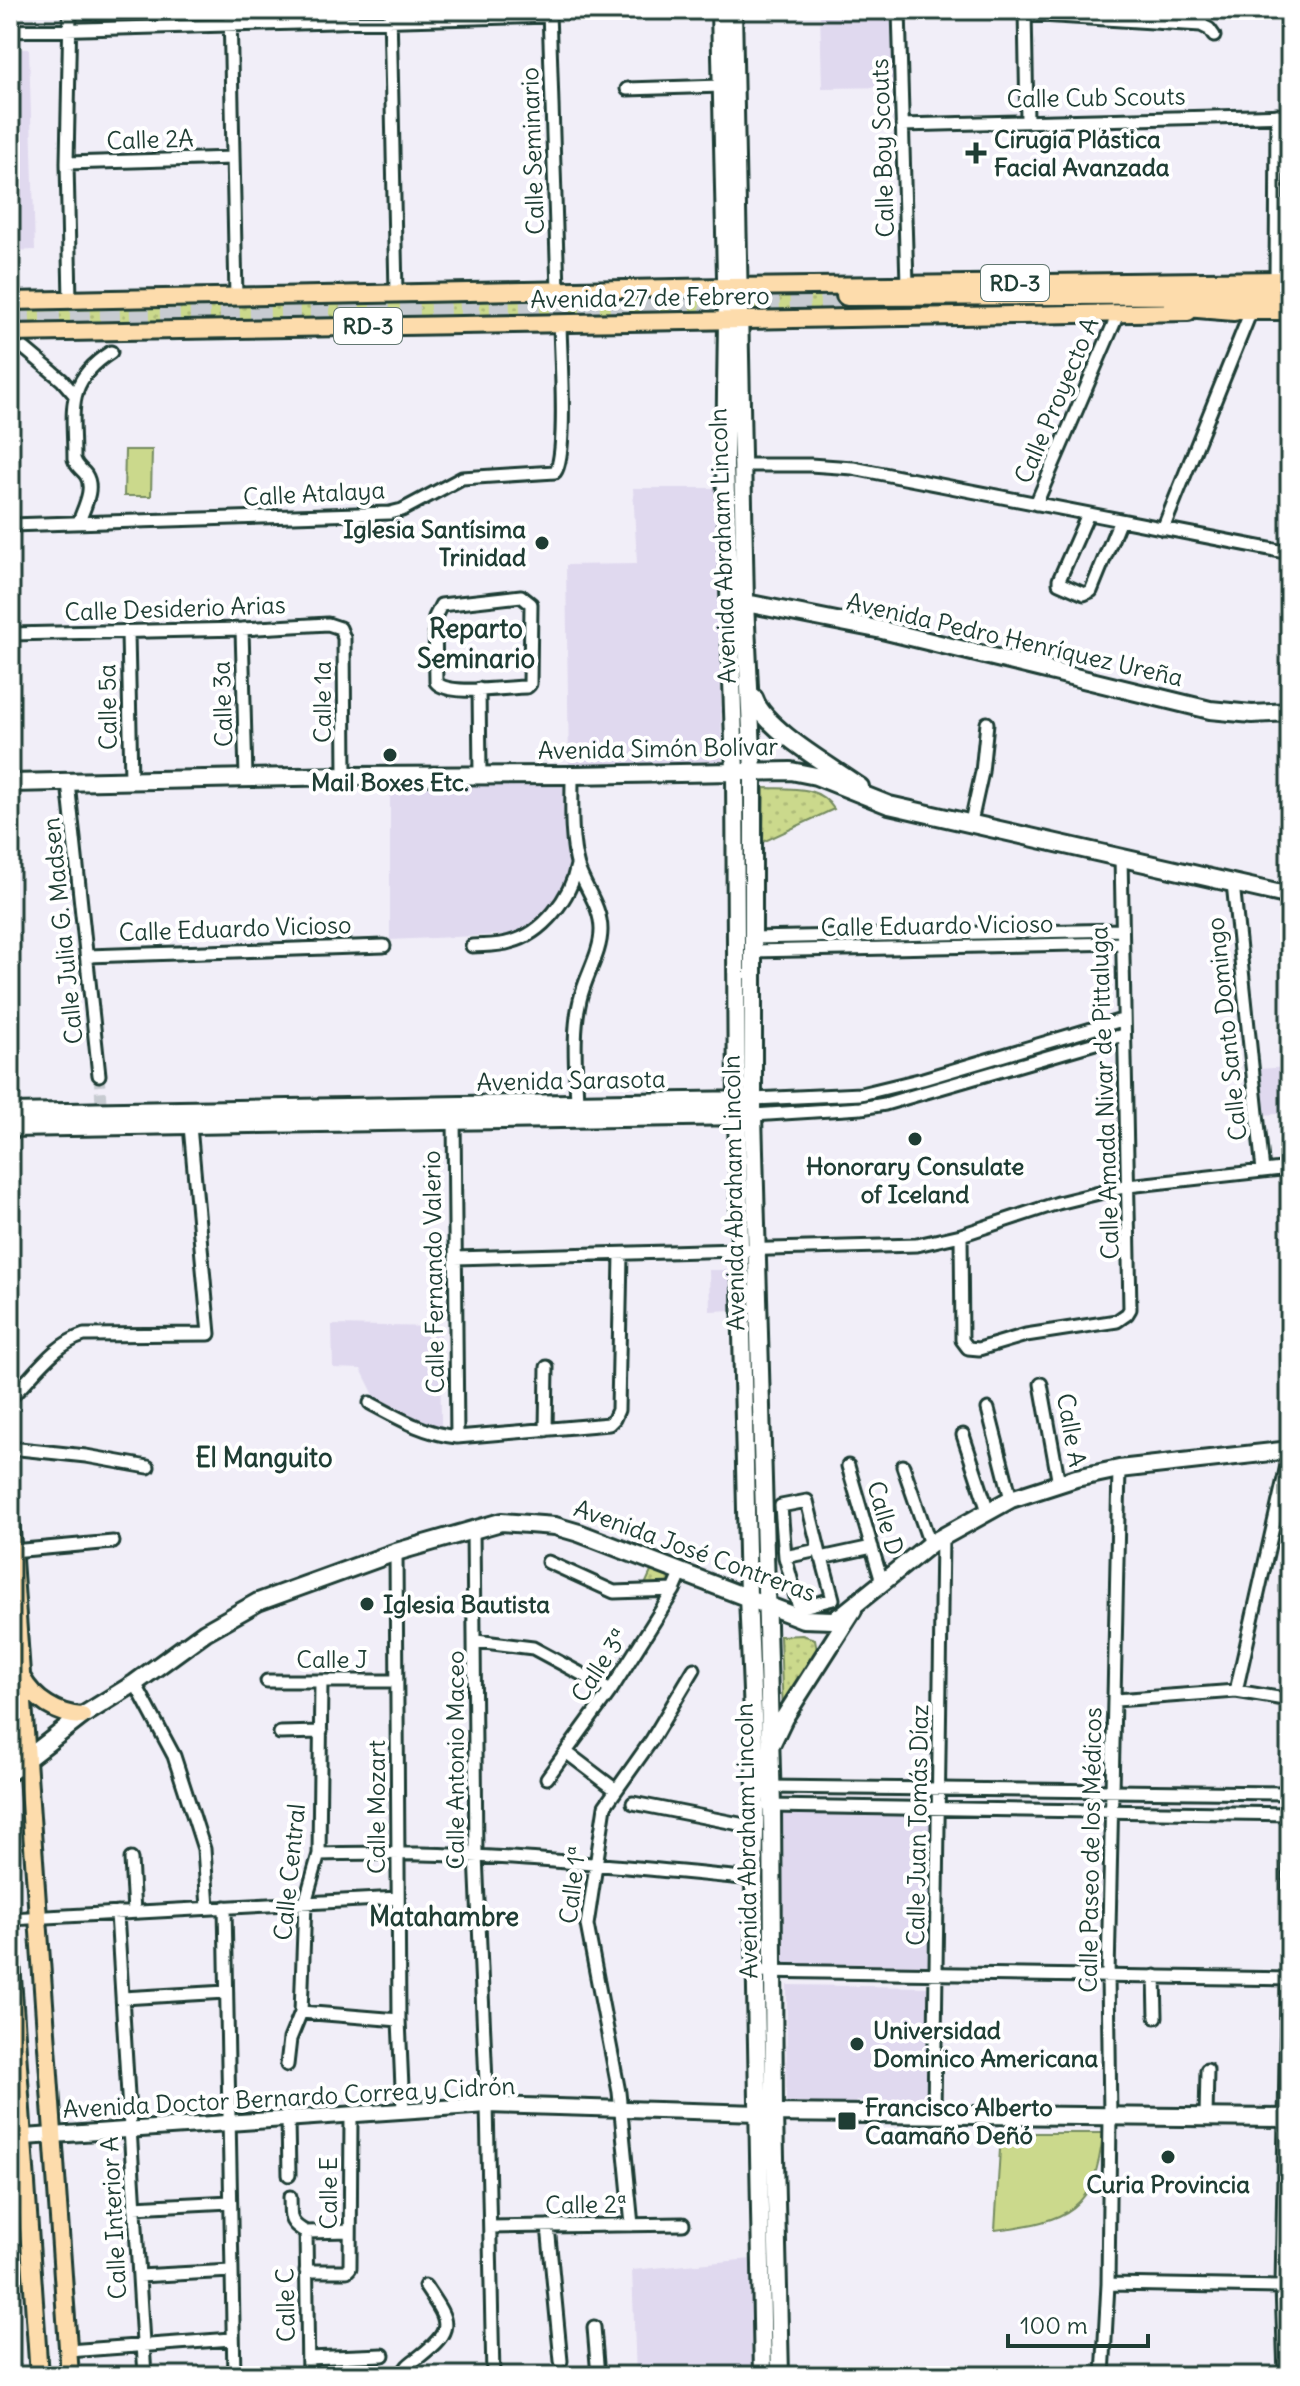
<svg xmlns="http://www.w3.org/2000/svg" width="1300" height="2386" font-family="Delius,sans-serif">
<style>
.built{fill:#e0d9ef}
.park{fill:url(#park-dots);stroke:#758b60;stroke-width:2}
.pitch{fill:#cbd98c;stroke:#758b60;stroke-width:2}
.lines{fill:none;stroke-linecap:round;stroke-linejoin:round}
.minor-tunnel{stroke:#c7cbd1;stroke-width:11;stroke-dasharray:11 5.5;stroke-linecap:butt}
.motorway-tunnel{stroke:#c7cbd1;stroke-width:20;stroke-dasharray:20 10;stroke-linecap:butt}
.minor-casing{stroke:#1f3d34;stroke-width:17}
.tertiary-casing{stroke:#1f3d34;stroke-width:20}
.secondary-casing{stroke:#1f3d34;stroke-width:22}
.primary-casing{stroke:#1f3d34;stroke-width:22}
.motorway-casing{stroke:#1f3d34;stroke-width:26}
.minor{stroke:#fff;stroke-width:11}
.tertiary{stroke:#fff;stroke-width:14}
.secondary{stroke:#fff;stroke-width:16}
.primary{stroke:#fddcac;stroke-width:16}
.motorway{stroke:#fddcac;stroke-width:20}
.poi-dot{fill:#1f3d34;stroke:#fff;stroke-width:3}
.labels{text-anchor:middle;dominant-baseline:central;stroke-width:8;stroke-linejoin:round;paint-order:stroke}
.shield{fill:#fff;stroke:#627771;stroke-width:2}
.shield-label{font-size:22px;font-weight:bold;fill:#1f3d34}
.street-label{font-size:24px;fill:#1f3d34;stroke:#fff}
.poi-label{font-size:24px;font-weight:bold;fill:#1f3d34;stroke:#fff;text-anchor:start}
.neighbourhood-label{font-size:26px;font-weight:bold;fill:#1f3d34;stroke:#fff}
</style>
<defs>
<pattern id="park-dots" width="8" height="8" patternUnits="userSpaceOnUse" patternTransform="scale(2)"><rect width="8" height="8" fill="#cbd98c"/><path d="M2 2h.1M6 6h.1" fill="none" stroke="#aebb79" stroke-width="1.8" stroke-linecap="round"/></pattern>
</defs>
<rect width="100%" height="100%" fill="#f1eef8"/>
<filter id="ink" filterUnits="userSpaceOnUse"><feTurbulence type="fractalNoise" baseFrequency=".0125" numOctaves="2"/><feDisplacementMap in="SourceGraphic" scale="16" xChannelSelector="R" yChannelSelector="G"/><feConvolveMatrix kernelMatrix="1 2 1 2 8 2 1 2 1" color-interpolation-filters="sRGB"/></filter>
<g filter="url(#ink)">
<path class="built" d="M 820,10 L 897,10 L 899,87 L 822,88 Z
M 10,49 L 29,49 L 35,250 L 10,251 Z
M 633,488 L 718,488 L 722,765 L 569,767 L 566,565 L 637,564 Z
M 569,785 L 572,866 L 554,905 L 537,925 L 520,934 L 390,940 L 390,786 Z
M 1290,1067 L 1290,1113 L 1262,1115 L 1259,1069 Z
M 709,1270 L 735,1270 L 735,1310 L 710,1311 Z
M 332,1325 L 440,1327 L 441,1426 L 425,1426 L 375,1397 L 361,1369 L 333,1368 Z
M 778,1814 L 934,1814 L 931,1965 L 781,1964 Z
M 787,1985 L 928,1987 L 926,2102 L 856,2101 L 855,2107 L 786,2105 Z
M 752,2259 L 755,2376 L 636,2376 L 632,2270 Z"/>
<path class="park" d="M 842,288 L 843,314 L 10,330 L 10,304 Z
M 764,788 C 790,789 818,784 834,809 L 763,842 Z
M 653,1567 L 676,1576 L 672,1586 L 644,1587 Z
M 802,1635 L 815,1639 L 817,1650 L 789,1709 L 783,1713 L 780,1636 Z"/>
<path class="pitch" d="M 125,450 L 152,450 L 151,496 L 124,496 Z
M 1001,2133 L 1103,2133 C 1095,2211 1068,2221 995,2230 Z"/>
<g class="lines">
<path class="minor-tunnel" d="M 99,1075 L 101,1102"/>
<path class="motorway-tunnel" d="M 10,322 L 847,305"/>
<g class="minor-casing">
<path id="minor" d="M 230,10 L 236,297
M 390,10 L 396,293
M 899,10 L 907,284
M 1025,10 L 1027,120
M 549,11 L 558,290
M 1025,14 L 1201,25 L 1209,29 L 1214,36
M 1201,25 L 1202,10
M 10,31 L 550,16
M 627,89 L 722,86
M 902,125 L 1290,115
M 67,163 L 233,158
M 1276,280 L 1277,115
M 70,300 L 67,163 L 70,10
M 25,349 L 62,380 L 74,394
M 743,465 L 810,465 L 853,468 L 1290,553
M 1036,504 L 1118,314
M 1088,514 L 1059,580 L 1059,583 L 1084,594 L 1091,591 L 1120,520
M 79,522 C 83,509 95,489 86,475 C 81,468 77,468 74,459 C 74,410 64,382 111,352
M 10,525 L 390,513 L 402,510 L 462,478 L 555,472 C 568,455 560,349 560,322
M 1163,529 L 1251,311
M 521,596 L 531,604 L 530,684 L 527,687 C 507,687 448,697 436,682 L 435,617 L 441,605 Z
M 242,629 L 246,778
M 128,632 L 131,781
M 10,634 L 242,629 L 328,624 L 340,628 L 344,638 L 345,776
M 479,689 L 480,774
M 572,775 C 572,805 570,838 578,867 C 585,889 601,906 601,930 C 601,954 585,976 580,1000 C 572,1033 576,1070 577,1104
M 68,782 L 99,1075
M 971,822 L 982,772 L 987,723
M 1233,883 L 1263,1171
M 753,938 L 1121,930
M 472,946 C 485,945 498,946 510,942 C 543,934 571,897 577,865
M 753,951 L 1121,943
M 88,956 L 384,946
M 754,1099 L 861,1094 L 923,1079 L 1122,1020
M 753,1115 L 861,1108 L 885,1104 L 1123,1035
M 454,1116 L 457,1437
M 961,1235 L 962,1340 L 968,1348 L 979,1349 L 1026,1335 L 1117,1321 L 1127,1314 L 1130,1309 L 1121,857
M 455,1258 L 917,1245 L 961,1235 L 1058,1203 L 1128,1186 L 1290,1168
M 1041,1384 L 1059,1484
M 10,1398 C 34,1376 52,1345 84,1335 L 209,1334 L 190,1126
M 370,1403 C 398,1418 425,1434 457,1437 L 609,1424 L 614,1419 L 618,1410 L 621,1254
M 988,1409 L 1011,1499
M 546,1430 L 547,1367
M 963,1435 L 988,1511
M 10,1448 L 86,1456 L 148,1467
M 848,1466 L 882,1582
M 903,1466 L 930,1544
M 473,1528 L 476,1855 L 487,2105 L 493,2376
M 818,1550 L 785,1557 L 799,1608 L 833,1599 L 822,1558
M 12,1551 L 113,1542
M 396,1552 L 399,2020 L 403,2110
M 785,1557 L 781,1506 L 807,1501 L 821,1558 L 872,1547
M 548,1562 L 614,1592 L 674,1590
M 476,1641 L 533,1648 L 611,1690
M 267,1681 L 397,1681
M 135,1683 L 174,1756 L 204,1849 L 208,1908
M 1236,1691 L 1290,1452
M 1116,1700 L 1236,1691 L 1290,1700
M 280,1733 L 321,1732
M 566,1752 L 616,1790
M 547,1778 L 611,1690 L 674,1590 L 682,1572
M 767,1787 L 1290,1793
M 633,1803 L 755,1827
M 768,1806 L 1290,1814
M 319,1854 C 465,1850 609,1865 754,1879
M 131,1859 L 134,1912
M 225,1907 L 234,2376
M 117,1913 L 145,2376
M 10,1919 L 398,1898
M 756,1971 L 1290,1979
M 1155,1976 L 1156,2017
M 123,1998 L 226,1992
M 301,2012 L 399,2020
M 287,2065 L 290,2039 L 301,2012 L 305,1903 L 319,1854 L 321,1681
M 934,2114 L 942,1537
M 1206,2117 L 1207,2070
M 288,2119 L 289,2175
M 290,2197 C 291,2216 287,2222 306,2232
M 134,2207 L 230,2202
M 632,2225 L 619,2092 L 587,1925 L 605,1806 L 651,1741 L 694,1669
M 548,2226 L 561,2361
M 490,2227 L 683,2224
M 306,2232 L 308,2376
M 306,2232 L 350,2231
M 306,2271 L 347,2271 L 350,2268 L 351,2115
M 139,2276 L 231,2271
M 1108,2284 L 1282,2287
M 594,2327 L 598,2376
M 68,2351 L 232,2339
M 308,2358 L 383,2355
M 403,2376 C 405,2366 411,2363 419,2357 C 456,2328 449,2322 425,2286
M 1103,2376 L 1108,2284 L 1110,2116 L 1108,1975 L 1119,1469
M 1285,2376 L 1282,2287 L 1290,1838"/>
</g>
<g class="tertiary-casing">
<path id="tertiary" d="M 10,2138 L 487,2105 L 759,2113"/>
</g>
<g class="secondary-casing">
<path id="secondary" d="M 720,10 L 727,321 L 725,466 L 735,772 L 737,1116 L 748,1596 L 756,1787 L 754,1879 L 763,2376
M 733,10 L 745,603 L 753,772 L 753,1115 L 772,1807 L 774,2113 L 780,2376
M 736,601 L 882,630 L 1210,710 L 1252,714 L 1290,712
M 754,698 C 764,729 832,767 860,787
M 10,783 L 345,776 L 572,775 L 791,771 L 816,776 L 889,805 L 1290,896
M 10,1113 L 745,1100
M 10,1128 L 744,1116
M 772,1743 L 784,1718 L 853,1610
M 10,1772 L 82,1716 L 135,1683 L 205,1632 L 258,1602 L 396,1552 L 501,1522 L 555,1526 L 579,1533 L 803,1619 L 833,1620 L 842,1615 L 930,1544 L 1011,1499 L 1076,1478 L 1119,1469 L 1290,1450
M 764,2113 L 1290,2118"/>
</g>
<g class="primary-casing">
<path id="primary" d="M 10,301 L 726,287 L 1290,280
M 1224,311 L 1290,311
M 10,333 L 1188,312
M 10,1516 L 70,2376
M 22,1678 C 34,1700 58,1715 82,1716
M 10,1947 L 39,2376"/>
</g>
<g class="motorway-casing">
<path id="motorway" d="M 847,295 L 1290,293
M 1174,305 L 1234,310"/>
</g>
<use href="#minor" class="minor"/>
<use href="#tertiary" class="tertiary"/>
<use href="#secondary" class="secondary"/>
<use href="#primary" class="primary"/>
<use href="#motorway" class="motorway"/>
</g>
</g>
<g class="poi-dot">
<path d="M972 141h8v8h8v8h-8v8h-8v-8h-8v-8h8z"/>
<circle cx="542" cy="543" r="8"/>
<circle cx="390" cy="755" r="8"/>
<circle cx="915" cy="1139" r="8"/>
<circle cx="367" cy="1604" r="8"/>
<circle cx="857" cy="2044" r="8"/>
<rect x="837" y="2111" width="20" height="20" rx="4"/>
<circle cx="1168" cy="2157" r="8"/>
</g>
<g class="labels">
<g class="shield">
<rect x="981" y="265" width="68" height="36" rx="6"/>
<rect x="334" y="308" width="68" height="36" rx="6"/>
</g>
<g class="shield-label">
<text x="1015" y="283">RD-3</text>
<text x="368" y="326">RD-3</text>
</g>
<g class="street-label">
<text transform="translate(1096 97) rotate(-1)">Calle Cub Scouts</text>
<text transform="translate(150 139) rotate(-2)">Calle 2A</text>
<text transform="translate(882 148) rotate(-92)">Calle Boy Scouts</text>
<text transform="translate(532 151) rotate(-92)">Calle Seminario</text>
<text transform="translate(650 297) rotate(-1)">Avenida 27 de Febrero</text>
<text transform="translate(1056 400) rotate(-67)">Calle Proyecto A</text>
<text transform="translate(314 493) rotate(-3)">Calle Atalaya</text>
<text transform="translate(722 546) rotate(-92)">Avenida Abraham Lincoln</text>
<text transform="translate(175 608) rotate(-2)">Calle Desiderio Arias</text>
<text transform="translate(1015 639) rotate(13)">Avenida Pedro Henríquez Ureña</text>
<text transform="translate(322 702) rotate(-90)">Calle 1a</text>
<text transform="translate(222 704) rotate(-92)">Calle 3a</text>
<text transform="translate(107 707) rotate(-91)">Calle 5a</text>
<text transform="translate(658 748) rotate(-1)">Avenida Simón Bolívar</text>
<text transform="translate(937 925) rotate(-1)">Calle Eduardo Vicioso</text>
<text transform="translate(235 928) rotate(-2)">Calle Eduardo Vicioso</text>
<text transform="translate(62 931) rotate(-96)">Calle Julia G. Madsen</text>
<text transform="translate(1226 1029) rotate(-96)">Calle Santo Domingo</text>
<text transform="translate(571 1080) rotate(-1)">Avenida Sarasota</text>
<text transform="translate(1104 1093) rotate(-92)">Calle Amada Nivar de Pittaluga</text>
<text transform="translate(733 1193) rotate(-91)">Avenida Abraham Lincoln</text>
<text transform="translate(433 1272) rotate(-91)">Calle Fernando Valerio</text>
<text transform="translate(1072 1430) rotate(80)">Calle A</text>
<text transform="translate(886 1518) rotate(74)">Calle D</text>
<text transform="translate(695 1550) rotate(20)">Avenida José Contreras</text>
<text x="332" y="1659">Calle J</text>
<text transform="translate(599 1665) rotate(-57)">Calle 3ª</text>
<text transform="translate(455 1760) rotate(-90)">Calle Antonio Maceo</text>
<text transform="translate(376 1807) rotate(-90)">Calle Mozart</text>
<text transform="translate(917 1825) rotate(-89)">Calle Juan Tomás Díaz</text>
<text transform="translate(746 1841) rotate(-91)">Avenida Abraham Lincoln</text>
<text transform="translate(1090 1850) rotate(-89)">Calle Paseo de los Médicos</text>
<text transform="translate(289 1872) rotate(-84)">Calle Central</text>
<text transform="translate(572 1885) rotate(-83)">Calle 1ª</text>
<text transform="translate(289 2097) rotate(-3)">Avenida Doctor Bernardo Correa y Cidrón</text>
<text transform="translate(328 2193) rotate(-90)">Calle E</text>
<text transform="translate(586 2204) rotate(-1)">Calle 2ª</text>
<text transform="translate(113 2218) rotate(-93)">Calle Interior A</text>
<text transform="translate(285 2305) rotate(-91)">Calle C</text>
</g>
<g class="poi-label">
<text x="994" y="139">Cirugía Plástica<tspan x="994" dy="28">Facial Avanzada</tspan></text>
<text x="526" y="529" text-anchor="end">Iglesia Santísima<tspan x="526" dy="28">Trinidad</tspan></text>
<text x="390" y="782" text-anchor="middle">Mail Boxes Etc.</text>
<text x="915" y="1166" text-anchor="middle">Honorary Consulate<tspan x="915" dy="28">of Iceland</tspan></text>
<text x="383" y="1604">Iglesia Bautista</text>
<text x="873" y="2030">Universidad<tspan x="873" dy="28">Dominico Americana</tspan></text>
<text x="865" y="2107">Francisco Alberto<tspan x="865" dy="28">Caamaño Deñó</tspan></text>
<text x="1168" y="2184" text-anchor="middle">Curia Provincia</text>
</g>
<g class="neighbourhood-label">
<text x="476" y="628">Reparto<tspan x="476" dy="30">Seminario</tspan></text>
<text x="264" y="1457">El Manguito</text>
<text x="444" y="1916">Matahambre</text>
</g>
</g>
<rect width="1300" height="2386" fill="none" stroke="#fff" stroke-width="40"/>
<rect x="20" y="20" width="1260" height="2346" fill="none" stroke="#1f3d34" stroke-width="3" filter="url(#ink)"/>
<path d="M1008 2334v12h140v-12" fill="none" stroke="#1f3d34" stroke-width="4"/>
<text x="1020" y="2334" font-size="24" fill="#1f3d34" stroke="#ffffff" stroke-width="6" paint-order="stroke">100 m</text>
</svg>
